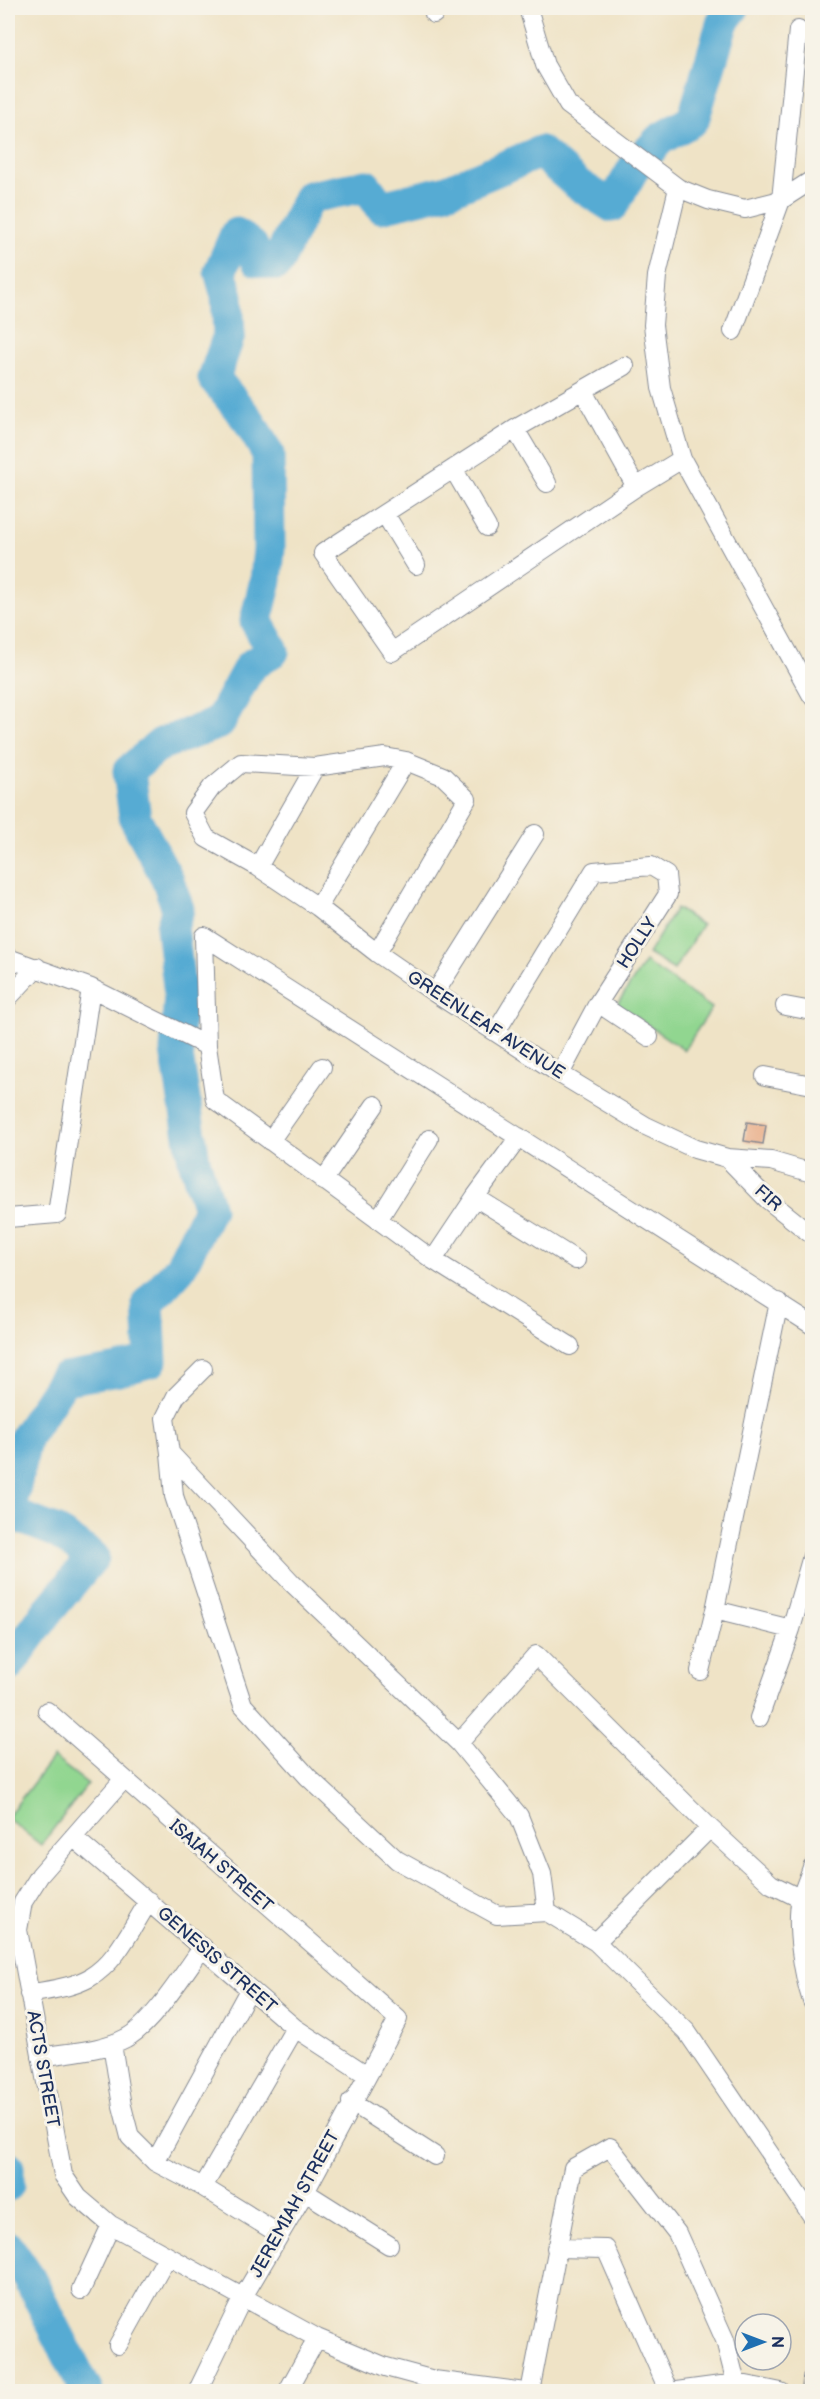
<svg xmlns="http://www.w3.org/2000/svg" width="820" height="2399" font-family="'Balsamiq Sans',sans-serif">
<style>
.green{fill:#91d690;stroke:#568277;stroke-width:1.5}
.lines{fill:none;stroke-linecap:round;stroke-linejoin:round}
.river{stroke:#57abd3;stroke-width:33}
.building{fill:#e9ad88}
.minor-casing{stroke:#858992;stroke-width:20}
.minor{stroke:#fff;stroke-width:18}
.labels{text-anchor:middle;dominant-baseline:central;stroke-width:6;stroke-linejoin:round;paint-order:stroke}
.street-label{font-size:18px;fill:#1b2f5e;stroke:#f7f3e8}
</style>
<rect width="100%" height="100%" fill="#f7f3e8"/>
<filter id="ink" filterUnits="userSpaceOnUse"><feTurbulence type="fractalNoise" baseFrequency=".0167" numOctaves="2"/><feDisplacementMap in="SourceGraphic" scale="12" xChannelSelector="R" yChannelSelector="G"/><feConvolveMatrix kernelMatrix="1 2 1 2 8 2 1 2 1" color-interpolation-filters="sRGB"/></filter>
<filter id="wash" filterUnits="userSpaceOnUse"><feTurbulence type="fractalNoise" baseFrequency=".008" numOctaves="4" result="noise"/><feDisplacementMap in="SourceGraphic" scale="24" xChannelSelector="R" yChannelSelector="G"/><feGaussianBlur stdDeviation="1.35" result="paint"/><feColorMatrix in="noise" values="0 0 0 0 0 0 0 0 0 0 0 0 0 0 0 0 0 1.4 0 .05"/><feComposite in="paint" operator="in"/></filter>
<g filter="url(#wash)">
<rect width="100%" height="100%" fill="#efe3c6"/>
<path class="green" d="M 676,908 L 702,925 L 674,970 L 648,954 Z
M 645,962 L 712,1008 L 684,1050 L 617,1004 Z
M 53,1757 L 88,1784 L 41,1845 L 8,1819 L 8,1816 Z"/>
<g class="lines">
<path class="river" d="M 8,1666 L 49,1610 L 93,1557 L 55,1531 L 9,1513 L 26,1437 L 64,1379 L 119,1370 L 151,1361 L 148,1303 L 180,1268 L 209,1209 L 194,1160 L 176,1050 L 180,995 L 172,927 L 178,909 L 167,878 L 135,818 L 129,771 L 161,744 L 219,723 L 250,666 L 273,651 L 256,621 L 266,580 L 269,549 L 268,454 L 249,421 L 214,378 L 229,335 L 227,296 L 220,271 L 236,234 L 252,246 L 257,260 L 277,264 L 309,197 L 366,186 L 381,207 L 447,191 L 540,152 L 577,184 L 612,206 L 635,166 L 660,139 L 693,120 L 723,21 L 733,8
M 8,2168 L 8,2185
M 8,2247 L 29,2278 L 87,2392"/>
</g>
<g id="blocks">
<path class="building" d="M 747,1122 L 766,1125 L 763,1144 L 744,1141 Z"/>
</g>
</g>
<g filter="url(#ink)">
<use href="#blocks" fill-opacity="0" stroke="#858992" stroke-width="1.5"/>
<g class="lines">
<g class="minor-casing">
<path id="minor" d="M 528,8 L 545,65 L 568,105 L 678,188 L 708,200 L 745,209 L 781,200 L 812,180
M 434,14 L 439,8
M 678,188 L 657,276 L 653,325 L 661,388 L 682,459 L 812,696
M 733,331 L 781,200 L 798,30
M 625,366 L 515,429 L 323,553 L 392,652 L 636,487 L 682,459
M 583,391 L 636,487
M 515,429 L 547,483
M 454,470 L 487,527
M 385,514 L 416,565
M 258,867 L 315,767
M 318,907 L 406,761
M 204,936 L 812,1325
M 204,936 L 207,1046 L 215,1100 L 433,1260 L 570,1346
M 377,953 L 467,799 L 443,776 L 406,761 L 385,757 L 315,767 L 241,763 L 212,787 L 193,813 L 206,838 L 258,867 L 318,907 L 377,953 L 435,993 L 560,1074 L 646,1126 L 695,1149 L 727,1158 L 771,1161 L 812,1173
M 8,958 L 91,988 L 207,1046
M 435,993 L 535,834
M 8,998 L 37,967
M 598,1003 L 649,1037
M 785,1006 L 812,1011
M 496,1032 L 594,871 L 651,866 L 666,875 L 668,894 L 598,1003 L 560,1074
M 765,1076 L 812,1085
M 270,1141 L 322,1067
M 727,1158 L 768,1200 L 812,1235
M 323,1181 L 375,1105
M 475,1197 L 576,1260
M 8,1218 L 57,1214 L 91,988
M 378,1220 L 429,1139
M 433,1260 L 475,1197 L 519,1137
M 203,1369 L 176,1396 L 165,1418 L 170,1453 L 292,1583 L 459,1743
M 170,1453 L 174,1496 L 243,1705 L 308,1777 L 397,1860 L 497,1915 L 547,1912 L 596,1942 L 687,2032 L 812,2216
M 715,1610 L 791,1629
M 700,1671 L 715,1610 L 779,1302
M 47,1711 L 398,2019 L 305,2192 L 243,2297 L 197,2392
M 759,1718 L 791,1629 L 812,1556
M 123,1780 L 40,1875 L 23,1902 L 18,1930 L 63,2175 L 78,2197 L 111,2225 L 317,2338 L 386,2367 L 434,2380 L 525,2392
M 73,1837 L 295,2028 L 367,2075
M 812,1867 C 809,1877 804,1888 801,1898 C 795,1927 803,1974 812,2001
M 547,1912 L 542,1874 L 519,1816 L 459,1743 L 536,1655 L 710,1828
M 596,1942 L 710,1828 L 771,1884 L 801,1899
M 29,1994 C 48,1990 71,1988 89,1978 C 117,1962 132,1927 149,1901
M 112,2044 L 122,2106 L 130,2137 L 155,2162 L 203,2187 L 279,2234
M 41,2057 C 68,2052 102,2051 126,2038 C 152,2025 185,1971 203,1947
M 351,2102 L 435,2156
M 155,2162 L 249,1990
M 203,2187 L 295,2028
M 305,2192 L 389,2245
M 556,2248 L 606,2249 L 669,2392
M 81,2290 L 111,2225
M 118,2345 L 167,2257
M 287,2392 L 317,2338
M 530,2392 L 573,2168 L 610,2147 L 677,2233 L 725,2340 L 736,2383
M 669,2392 L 736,2383 L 781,2392
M 811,2392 L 812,2378"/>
</g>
<use href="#minor" class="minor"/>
</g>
</g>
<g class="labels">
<g class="street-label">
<text transform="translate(637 943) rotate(-57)">HOLLY</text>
<text transform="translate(486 1025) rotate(33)">GREENLEAF AVENUE</text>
<text transform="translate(768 1198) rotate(42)">FIR</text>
<text transform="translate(221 1866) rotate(41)">ISAIAH STREET</text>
<text transform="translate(217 1960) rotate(41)">GENESIS STREET</text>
<text transform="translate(43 2069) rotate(80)">ACTS STREET</text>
<text transform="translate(295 2204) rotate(-61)">JEREMIAH STREET</text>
</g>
</g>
<rect width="820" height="2399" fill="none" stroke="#f7f3e8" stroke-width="30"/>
<g transform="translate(763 2342) rotate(90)"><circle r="28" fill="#f7f3e8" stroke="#9fa5b1" stroke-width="1.5"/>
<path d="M0-4.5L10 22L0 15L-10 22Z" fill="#1f6fb2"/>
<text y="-9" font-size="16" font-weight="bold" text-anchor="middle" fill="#1b2f5e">N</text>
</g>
</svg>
